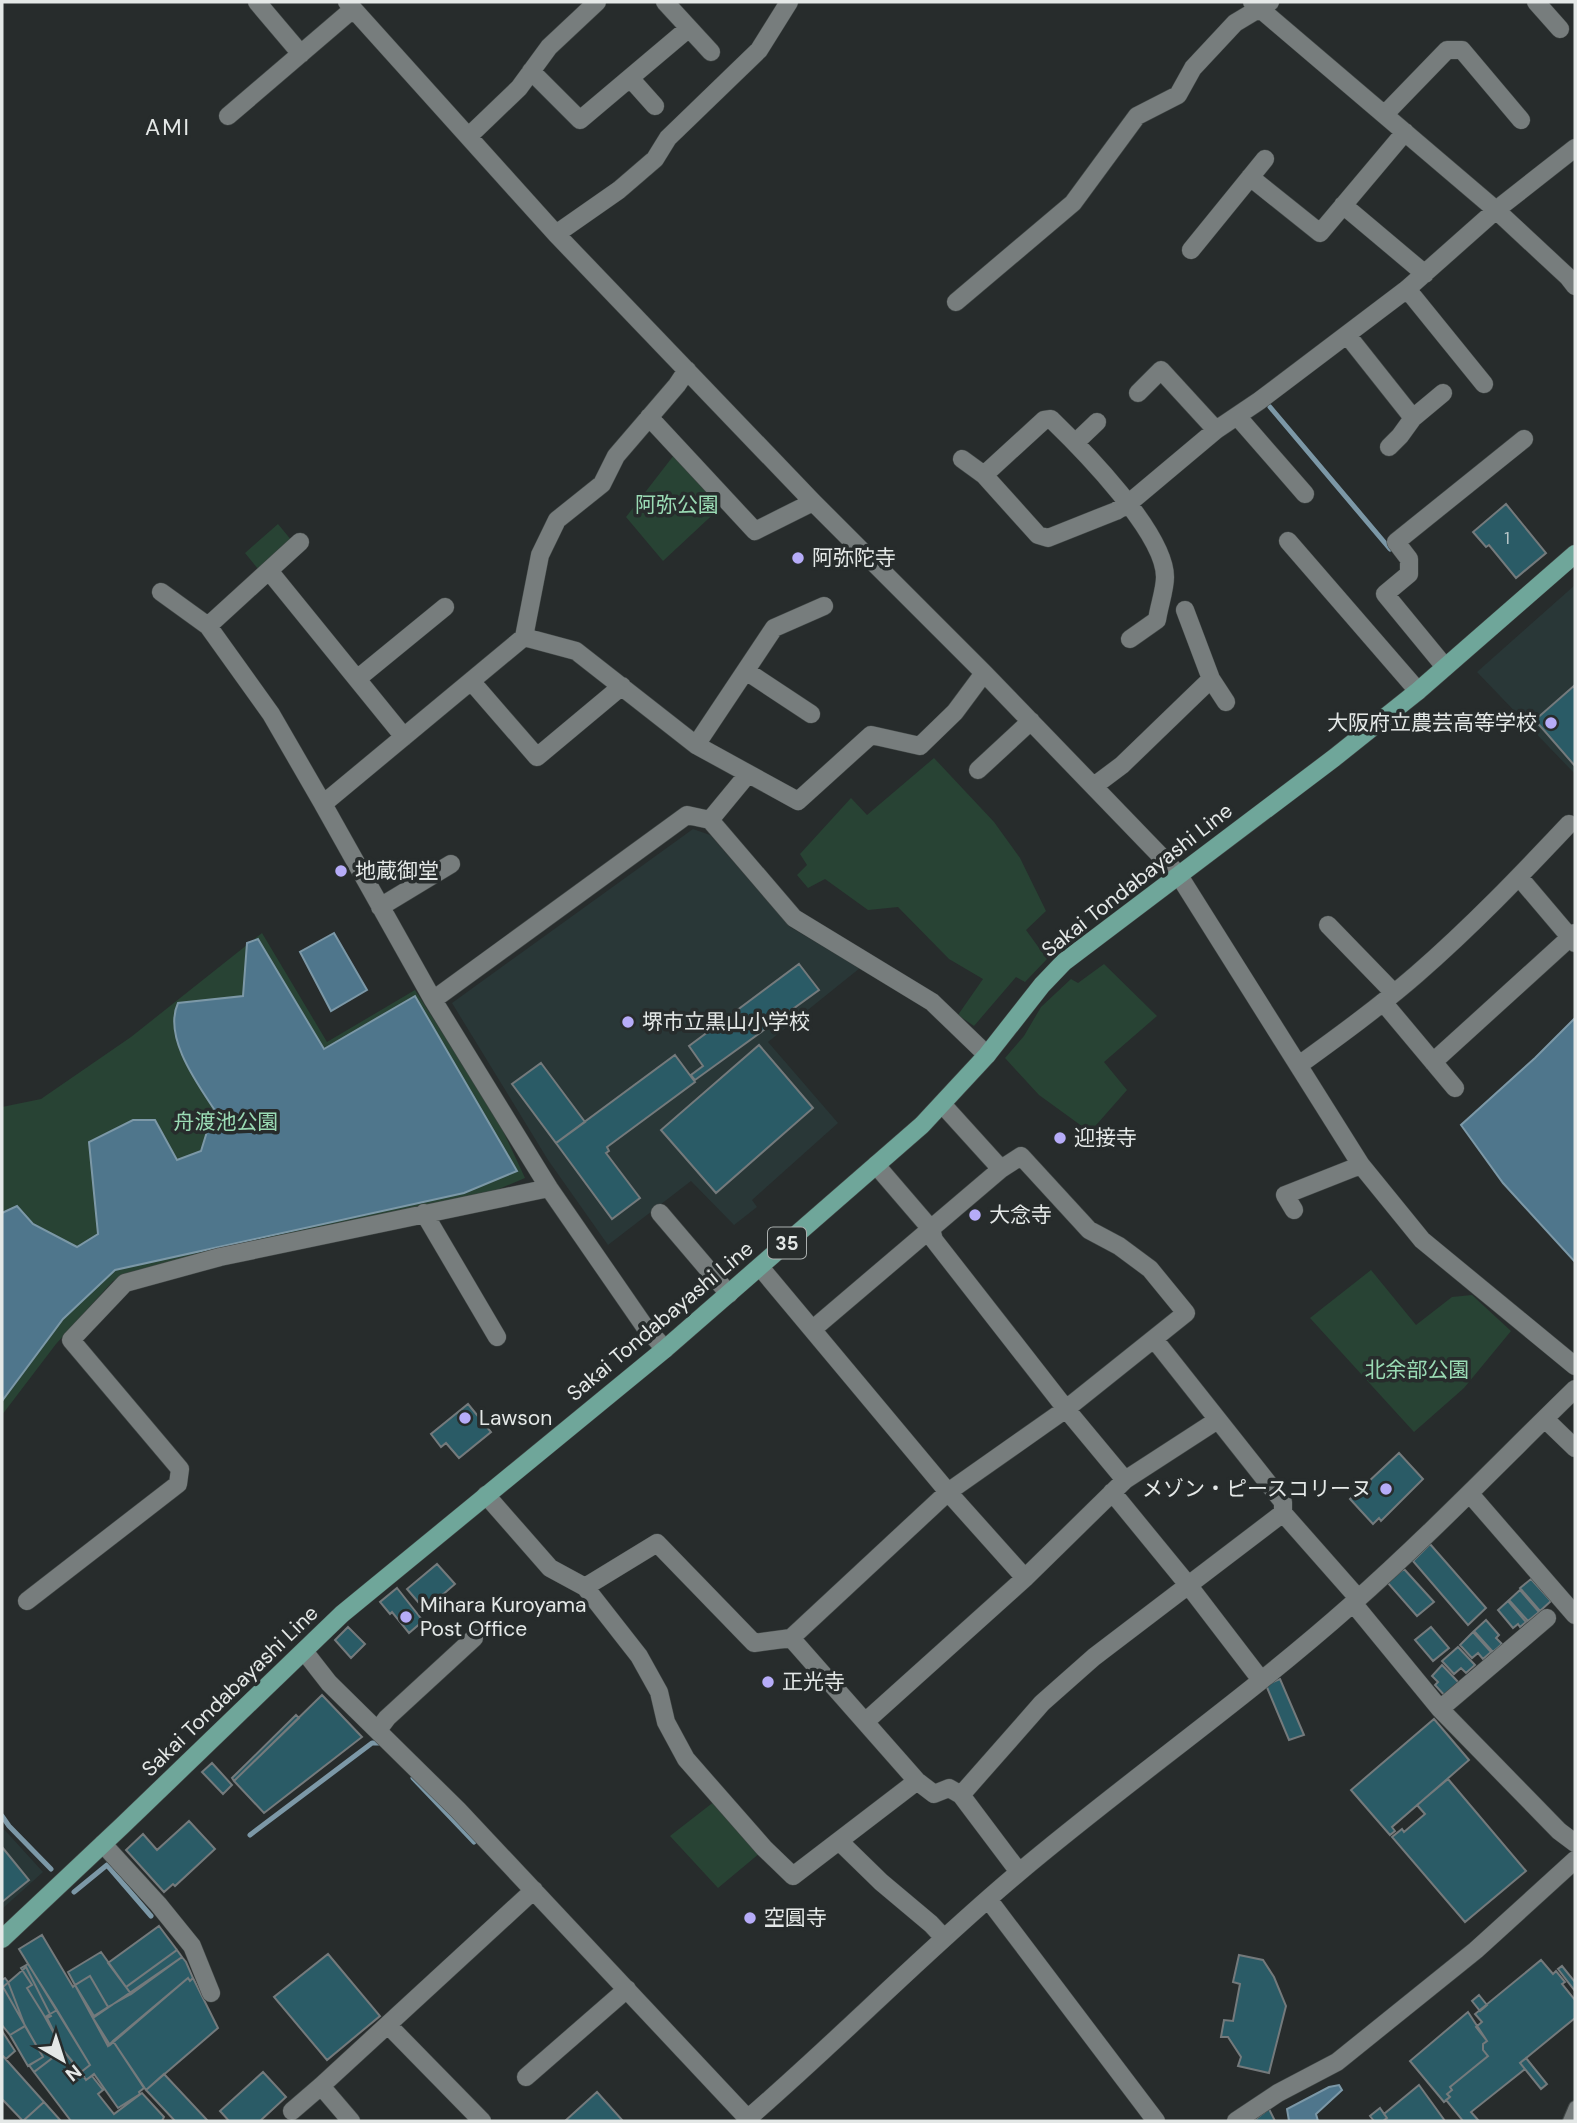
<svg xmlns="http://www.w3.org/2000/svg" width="1577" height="2123" font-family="'DM Sans','Noto Sans JP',sans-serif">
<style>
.built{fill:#293737}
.green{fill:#284334}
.water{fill:#4f768c;stroke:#7c98a7;stroke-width:2}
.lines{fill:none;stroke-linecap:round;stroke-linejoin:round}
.stream{stroke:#7c98a7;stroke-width:5}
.building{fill:#2a5b66;stroke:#747a7c;stroke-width:2}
.pedestrian-casing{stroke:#424847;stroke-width:14}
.minor-casing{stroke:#424847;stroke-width:19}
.tertiary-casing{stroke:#424847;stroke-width:19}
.primary-casing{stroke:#424847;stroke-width:19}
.pedestrian{stroke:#777d7d;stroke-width:12}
.minor{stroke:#777d7d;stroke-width:18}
.tertiary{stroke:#777d7d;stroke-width:18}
.primary{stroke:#6fa69a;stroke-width:18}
.poi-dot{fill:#b6acf8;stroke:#272c2c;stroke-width:2.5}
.labels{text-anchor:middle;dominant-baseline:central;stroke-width:7;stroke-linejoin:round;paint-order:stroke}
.number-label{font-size:18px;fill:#b6c5c7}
.shield{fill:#272c2c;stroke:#abb0af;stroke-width:2}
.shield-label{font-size:19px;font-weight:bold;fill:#e4e8e7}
.park-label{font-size:21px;fill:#9adbb4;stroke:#272c2c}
.poi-label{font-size:21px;fill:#e4e8e7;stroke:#272c2c;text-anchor:start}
.street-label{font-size:21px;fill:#e4e8e7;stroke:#272c2c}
.neighbourhood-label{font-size:23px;letter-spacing:2px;fill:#e4e8e7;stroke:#272c2c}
</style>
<rect width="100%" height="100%" fill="#272c2c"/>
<path class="built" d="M 1575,585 L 1575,774 L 1477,672 Z
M 693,829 L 710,835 L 790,927 L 860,968 L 768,1042 L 838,1123 L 752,1200 L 757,1207 L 734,1225 L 691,1181 L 608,1245 L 548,1160 L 452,1003 Z
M 2,1827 L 43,1872 L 2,1909 Z"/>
<path class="green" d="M 674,455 L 722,506 L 663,561 L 626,517 Z
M 278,524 L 292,541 L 258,569 L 245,553 Z
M 934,758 L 994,822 L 1020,858 L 1046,911 L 1026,930 L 1047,959 L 1025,982 L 1016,977 L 974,1026 L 958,1015 L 983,979 L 949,959 L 898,907 L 868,910 L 825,879 L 808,888 L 797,875 L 807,865 L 800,854 L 851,798 L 867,815 Z
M 262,933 L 327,1042 L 415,990 L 498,1120 L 525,1178 L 492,1192 L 153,1269 L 113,1281 L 56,1344 L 2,1415 L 2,1107 L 41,1099 L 131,1037 Z
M 1104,964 L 1157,1016 L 1104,1062 L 1127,1090 L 1090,1132 L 1039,1095 L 1005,1058 L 1024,1036 L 1041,1007 L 1071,979 L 1078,983 Z
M 1371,1270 L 1416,1325 L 1452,1297 L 1472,1295 L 1511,1331 L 1464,1388 L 1414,1432 L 1310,1318 Z
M 715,1801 L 760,1853 L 718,1888 L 670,1836 Z"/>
<path class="water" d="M 334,933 L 367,990 L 331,1011 L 300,952 Z
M 258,939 L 324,1049 L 415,996 L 517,1171 L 464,1193 L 115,1270 L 63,1319 L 2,1401 L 2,1213 L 17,1206 L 33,1224 L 77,1247 L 98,1234 L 89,1142 L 133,1120 L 155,1120 L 177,1160 L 201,1151 L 214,1109 C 196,1082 163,1036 178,1003 L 243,996 L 247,943 Z
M 1575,1018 L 1575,1262 L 1503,1183 L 1461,1125 L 1535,1058 Z
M 1339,2085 L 1342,2090 L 1316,2114 L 1318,2121 L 1289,2121 L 1287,2109 L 1329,2087 Z"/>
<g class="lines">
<path class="stream" d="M 1270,407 L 1390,549
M 413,1778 L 474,1842
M 2,1816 L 9,1826 L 51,1869
M 250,1835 L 372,1743 L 380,1743
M 74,1892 L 107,1865 L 151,1916"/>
</g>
<path class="building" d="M 1506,504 L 1546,553 L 1516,578 L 1489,545 L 1486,547 L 1473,532 Z
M 1575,685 L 1575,766 L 1535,720 Z
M 799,964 L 819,990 L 695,1080 L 691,1075 L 703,1066 L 689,1046 Z
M 759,1045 L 813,1108 L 716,1193 L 661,1130 Z
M 675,1055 L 695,1082 L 607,1147 L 609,1151 L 606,1153 L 640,1198 L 612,1219 L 556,1143 Z
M 541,1063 L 585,1122 L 556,1143 L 512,1084 Z
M 468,1404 L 491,1432 L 459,1458 L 446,1443 L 441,1447 L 431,1434 Z
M 1399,1453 L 1423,1479 L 1381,1521 L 1379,1518 L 1373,1524 L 1350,1499 Z
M 1430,1544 L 1486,1608 L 1468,1625 L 1413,1561 Z
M 437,1564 L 455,1584 L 425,1610 L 407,1589 Z
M 1404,1569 L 1434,1602 L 1417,1616 L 1387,1582 Z
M 1531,1579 L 1551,1601 L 1540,1611 L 1520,1588 Z
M 397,1588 L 423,1621 L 409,1633 L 392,1612 L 390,1614 L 380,1602 Z
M 1520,1590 L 1539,1612 L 1528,1621 L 1509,1600 Z
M 1508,1601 L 1526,1622 L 1520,1627 L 1518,1624 L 1513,1628 L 1498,1610 Z
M 1486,1620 L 1499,1635 L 1496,1638 L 1502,1644 L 1493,1652 L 1474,1631 Z
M 348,1627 L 365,1644 L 351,1658 L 335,1640 Z
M 1431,1627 L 1449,1648 L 1433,1661 L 1415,1640 Z
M 1473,1632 L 1491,1652 L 1483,1659 L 1478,1653 L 1472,1658 L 1460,1645 Z
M 1458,1647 L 1475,1665 L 1466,1673 L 1461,1668 L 1454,1674 L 1442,1661 Z
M 1442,1665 L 1460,1684 L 1446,1697 L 1435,1685 L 1438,1682 L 1432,1676 Z
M 1280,1679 L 1304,1735 L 1289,1740 L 1266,1685 Z
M 322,1695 L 362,1737 L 264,1813 L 234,1781 Z
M 296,1715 L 299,1718 L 234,1781 L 232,1778 Z
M 1434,1719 L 1469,1760 L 1392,1827 L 1395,1831 L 1390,1835 L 1351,1790 Z
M 212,1763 L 232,1785 L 223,1794 L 202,1772 Z
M 1448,1779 L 1526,1871 L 1465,1922 L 1392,1837 L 1402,1829 L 1404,1832 L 1425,1814 L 1417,1805 Z
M 189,1821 L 215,1849 L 175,1886 L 173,1884 L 164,1892 L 126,1850 L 143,1834 L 157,1850 Z
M 2,1847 L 29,1880 L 2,1902 Z
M 159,1926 L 177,1950 L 126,1987 L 108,1963 Z
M 42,1935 L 73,1987 L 75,1985 L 108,2046 L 113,2041 L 144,2088 L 139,2092 L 140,2094 L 118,2108 L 94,2074 L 86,2080 L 81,2072 L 90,2065 L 19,1949 Z
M 177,1950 L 182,1957 L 131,1994 L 126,1987 Z
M 101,1952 L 131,1994 L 108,2007 L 90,1976 L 75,1985 L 68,1972 Z
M 328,1954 L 380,2016 L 327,2060 L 274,1997 Z
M 1239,1955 L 1263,1960 L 1274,1977 L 1286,2006 L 1269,2073 L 1238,2066 L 1241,2057 L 1228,2037 L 1221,2037 L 1224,2020 L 1233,2021 L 1240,1984 L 1233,1982 Z
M 182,1957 L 186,1962 L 193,1978 L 190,1981 L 188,1978 L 110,2045 L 93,2018 Z
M 1541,1960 L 1553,1974 L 1556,1971 L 1565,1982 L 1562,1984 L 1575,2000 L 1575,2018 L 1520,2063 L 1525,2069 L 1471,2112 L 1479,2121 L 1463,2121 L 1446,2100 L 1450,2097 L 1447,2094 L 1452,2090 L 1450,2087 L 1488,2056 L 1483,2050 L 1483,2044 L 1487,2041 L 1476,2027 L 1482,2022 L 1475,2014 Z
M 28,1964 L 57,2010 L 45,2017 L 27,1988 L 32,1985 L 21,1968 Z
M 1562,1966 L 1575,1982 L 1575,1991 L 1558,1969 Z
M 26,1967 L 51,2016 L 47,2018 L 63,2050 L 34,2072 L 29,2065 L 43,2057 L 3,1987 Z
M 90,1976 L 108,2007 L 94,2016 L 75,1985 Z
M 5,1978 L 8,1982 L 25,2026 L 10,2035 L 2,2025 L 2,1980 Z
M 188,1978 L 190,1981 L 193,1978 L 218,2028 L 146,2090 L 113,2041 Z
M 1479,1995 L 1487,2005 L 1480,2011 L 1472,2001 Z
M 57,2010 L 90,2065 L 81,2072 L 63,2050 L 45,2017 Z
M 1468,2012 L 1487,2041 L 1483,2044 L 1483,2050 L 1488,2056 L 1450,2087 L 1452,2090 L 1447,2094 L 1450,2097 L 1444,2102 L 1410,2061 Z
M 25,2026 L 43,2057 L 28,2066 L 10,2035 Z
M 2,2031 L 15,2051 L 6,2059 L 2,2055 Z
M 63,2050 L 86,2080 L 92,2076 L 103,2090 L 98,2094 L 114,2114 L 142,2093 L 164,2117 L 162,2121 L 71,2121 L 34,2072 Z
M 2,2055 L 44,2102 L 23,2121 L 2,2099 Z
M 1526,2058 L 1547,2084 L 1541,2089 L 1520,2063 Z
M 263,2072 L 286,2097 L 260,2121 L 229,2121 L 220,2111 Z
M 164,2074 L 208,2121 L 175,2121 L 146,2090 Z
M 1419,2085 L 1445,2121 L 1383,2121 L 1387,2118 L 1384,2114 Z
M 597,2092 L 623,2121 L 565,2121 Z
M 44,2102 L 61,2121 L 23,2121 Z
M 1380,2108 L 1387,2118 L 1383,2121 L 1374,2121 L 1370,2116 Z
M 1269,2109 L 1275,2121 L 1253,2121 Z"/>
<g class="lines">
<g class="pedestrian-casing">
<path id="pedestrian" d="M 1569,2121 L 1575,2107"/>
</g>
<g class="minor-casing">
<path id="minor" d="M 257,2 L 301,54
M 347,2 L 556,234 L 813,502 L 984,673 L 1178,874 L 1361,1165 L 1422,1240 L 1575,1366
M 665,2 L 711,52
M 1252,2 L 1496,210 L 1568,277 L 1575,286
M 1536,2 L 1560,29
M 531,71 L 580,120 L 689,28
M 630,78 L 655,106
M 1385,114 L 1447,50 L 1462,50 L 1521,120
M 228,116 L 353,9
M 469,136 L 519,88 L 549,47 L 597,2
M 1250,177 L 1320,233 L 1405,132
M 1343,205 L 1425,274
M 556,234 L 619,190 L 655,159 L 668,138 L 759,50 L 789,2
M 1191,250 L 1265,159
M 1407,289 L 1484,384
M 956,302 L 1073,203 L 1137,116 L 1178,95 L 1193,68 L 1235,23 L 1270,2
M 1348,336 L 1413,418
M 1138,393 L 1161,370 L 1216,430
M 1237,416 L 1305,494
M 649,417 L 755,531 L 813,502
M 1075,443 L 1097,422
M 1389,447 L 1400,436 L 1413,418 L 1443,393
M 962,459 L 984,475 L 1038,535 L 1048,538 L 1116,511 L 1129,503 L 1216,430 L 1259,401 L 1407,289 L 1496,210 L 1575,148
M 984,475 L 1044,420 L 1051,419 C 1082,449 1165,533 1165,577 C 1165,590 1159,606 1157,620 L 1130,639
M 1288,541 L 1418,691
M 270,572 L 404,737
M 161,592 L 208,626 L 271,714 L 323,804
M 1185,610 L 1211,679 L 1226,702
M 208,626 L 300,542
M 524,637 L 576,651 L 696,745 L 798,801 L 871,735 L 920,746 L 955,712 L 984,673
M 1445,667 L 1385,594 L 1409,574 L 1409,559 L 1396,542 L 1524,439
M 746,671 L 811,714
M 357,679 L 445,607
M 471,681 L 537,757 L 622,686
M 696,745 L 774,628 L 824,606
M 978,770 L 1031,721
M 1094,786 L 1122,765 L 1211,679
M 710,820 L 794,918 L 932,1002 L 987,1055
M 1519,877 L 1575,943
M 380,907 L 451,864
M 1328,925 L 1394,993
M 433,1000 L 687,815 L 710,820 L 748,774
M 1383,1002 L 1455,1088
M 1433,1062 L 1575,933
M 1299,1065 C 1339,1036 1379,1007 1417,974 C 1471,927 1520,876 1569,824
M 943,1105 L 1001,1169
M 876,1165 L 931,1229 L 934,1240 L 1066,1409 L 1125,1480
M 1294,1210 L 1285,1195 L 1361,1165
M 424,1213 L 497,1337
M 660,1213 L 729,1294
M 760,1267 L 948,1492 L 1025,1578
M 1154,1339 L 1283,1502 L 1283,1513 L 1358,1598
M 665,1349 L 645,1327 L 549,1188 L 433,1000 L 323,804 L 524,637 L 540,555 L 557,520 L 602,484 L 616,456 L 677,385 L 687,370
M 1545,1419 L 1575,1448
M 1112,1492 L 1189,1586 L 1261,1680
M 1470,1494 L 1575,1615
M 486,1495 L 550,1568 L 585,1587 L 657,1543 L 754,1643 L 791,1638 L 948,1492 L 1066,1409 L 1186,1313 L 1150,1269 L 1119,1246 L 1089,1230 L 1021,1156 L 1001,1169 L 813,1329
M 585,1587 L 639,1656 L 659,1692 L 666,1722 L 686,1759 L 764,1848 L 793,1876 L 917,1781
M 27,1601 L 178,1484 L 180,1469 L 71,1340 L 125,1283 L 220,1257 L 549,1188
M 1353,1603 L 1440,1709 L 1559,1831 L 1575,1843
M 791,1638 L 917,1781 L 934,1794 L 949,1788 L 961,1795 L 1019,1872
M 304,1651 L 329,1683 L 458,1810 L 750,2121
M 1440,1709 L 1547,1618
M 865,1722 L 1025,1578 L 1125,1480 L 1216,1421
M 378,1730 L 387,1718 L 474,1638
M 961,1795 L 1042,1703 L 1094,1657 L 1283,1513
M 840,1842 L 881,1882 L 931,1924 L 943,1937
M 103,1844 L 158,1904 L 192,1946 L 211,1993
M 988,1899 L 1156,2121
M 388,2025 L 482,2121
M 526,2077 L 627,1989
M 321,2086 L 351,2121
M 292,2111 L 321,2086 L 534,1890
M 745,2121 C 838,2041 923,1953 1017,1874 C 1126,1782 1244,1700 1351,1605 C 1429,1536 1501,1461 1575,1389"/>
</g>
<g class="tertiary-casing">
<path id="tertiary" d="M 1236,2121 L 1278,2093 L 1337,2062 L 1476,1950 L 1575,1860"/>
</g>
<g class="primary-casing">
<path id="primary" d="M 2,1939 L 123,1825 L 342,1614 L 665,1349 L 922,1125 L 987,1055 L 1042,985 L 1064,962 L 1334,758 L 1418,691 L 1575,554"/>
</g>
<use href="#pedestrian" class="pedestrian"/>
<use href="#minor" class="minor"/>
<use href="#tertiary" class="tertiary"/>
<use href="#primary" class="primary"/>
</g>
<g class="poi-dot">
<circle cx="798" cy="558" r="7"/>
<circle cx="1551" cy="723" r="7"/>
<circle cx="341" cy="871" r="7"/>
<circle cx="628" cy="1022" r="7"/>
<circle cx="1060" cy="1138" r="7"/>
<circle cx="975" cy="1215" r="7"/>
<circle cx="465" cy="1418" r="7"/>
<circle cx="1386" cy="1489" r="7"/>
<circle cx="406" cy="1617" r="7"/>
<circle cx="768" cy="1682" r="7"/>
<circle cx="750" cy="1918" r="7"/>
</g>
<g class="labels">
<g class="number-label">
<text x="1507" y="538">1</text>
</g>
<rect class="shield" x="768" y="1227.5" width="38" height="31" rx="5"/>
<g class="shield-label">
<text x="787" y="1243">35</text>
</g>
<g class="park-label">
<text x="677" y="505">阿弥公園</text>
<text x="226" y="1122">舟渡池公園</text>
<text x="1417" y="1370">北余部公園</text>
</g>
<g class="poi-label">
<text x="812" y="558">阿弥陀寺</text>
<text x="1537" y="723" text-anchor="end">大阪府立農芸高等学校</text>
<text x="355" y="871">地蔵御堂</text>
<text x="642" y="1022">堺市立黒山小学校</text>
<text x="1074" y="1138">迎接寺</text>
<text x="989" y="1215">大念寺</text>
<text x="479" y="1418">Lawson</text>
<text x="1372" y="1489" text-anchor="end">メゾン・ピースコリーヌ</text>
<text x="420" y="1605">Mihara Kuroyama<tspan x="420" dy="24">Post Office</tspan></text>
<text x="782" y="1682">正光寺</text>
<text x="764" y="1918">空圓寺</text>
</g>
<g class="street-label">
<text transform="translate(1137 880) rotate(-38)">Sakai Tondabayashi Line</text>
<text transform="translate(660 1321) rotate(-40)">Sakai Tondabayashi Line</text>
<text transform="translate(230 1691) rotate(-44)">Sakai Tondabayashi Line</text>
</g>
<g class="neighbourhood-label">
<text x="168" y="127">AMI</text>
</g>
</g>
<rect width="1577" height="2123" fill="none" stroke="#e4e8e7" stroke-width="7"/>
<g transform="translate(63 2060) rotate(141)" stroke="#272c2c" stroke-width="5" paint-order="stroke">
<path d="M0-5L12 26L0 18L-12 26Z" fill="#e4e8e7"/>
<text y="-10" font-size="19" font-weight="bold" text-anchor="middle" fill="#e4e8e7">N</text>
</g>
</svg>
